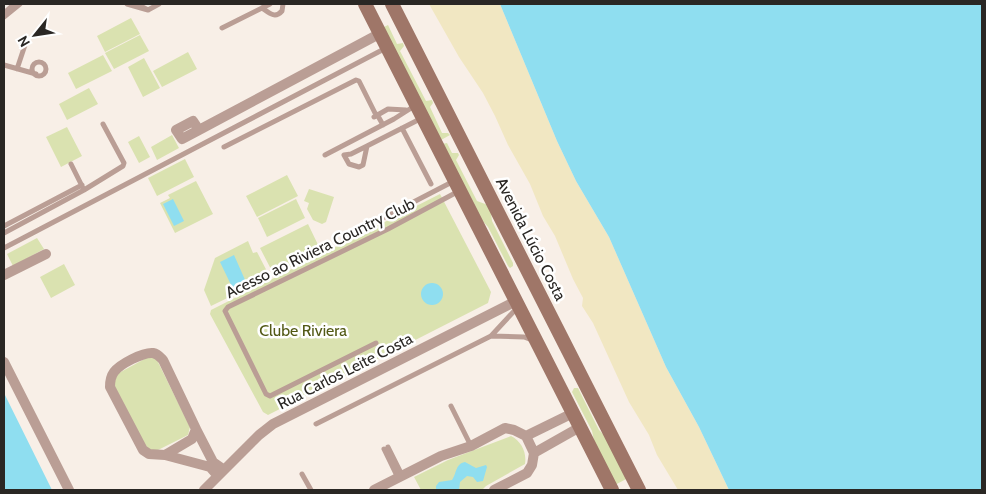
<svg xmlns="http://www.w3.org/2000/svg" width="986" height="494" font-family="Cabin,sans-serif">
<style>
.green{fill:#dae2b0}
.sand{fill:#f1e7c2}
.water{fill:#8fdef0}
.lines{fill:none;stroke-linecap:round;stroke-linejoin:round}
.lane{stroke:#ba9e95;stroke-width:5}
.street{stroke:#ba9e95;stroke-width:10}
.secondary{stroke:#9f7668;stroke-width:14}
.labels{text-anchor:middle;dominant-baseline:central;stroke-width:5;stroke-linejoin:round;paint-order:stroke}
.street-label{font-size:16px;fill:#2a2724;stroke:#fff}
.park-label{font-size:16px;fill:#525915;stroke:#fff}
</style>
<rect width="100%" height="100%" fill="#f8efe7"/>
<path class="green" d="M 131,18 L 140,34 L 105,52 L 97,36 Z
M 388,25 L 397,44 L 403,43 L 404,46 L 400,51 L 426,101 L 432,100 L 433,103 L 430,107 L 442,133 L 448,133 L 450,135 L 441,140 L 382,28 Z
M 140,35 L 149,51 L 114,69 L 105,53 Z
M 188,52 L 197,69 L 162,87 L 153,71 Z
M 103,55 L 112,71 L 76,89 L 68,73 Z
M 144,58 L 160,88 L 143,97 L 128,67 Z
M 89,88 L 98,104 L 67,120 L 59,104 Z
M 67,127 L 82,156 L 61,167 L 46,137 Z
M 172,135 L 179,148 L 157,160 L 151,147 Z
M 139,136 L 150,157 L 139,163 L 128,142 Z
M 447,143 L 452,153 L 458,153 L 459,155 L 456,160 L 477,201 L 488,205 L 491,213 L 492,221 L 513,263 L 513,266 L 510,268 L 508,266 L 488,227 L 479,217 L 442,144 Z
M 185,159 L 194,177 L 157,196 L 148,178 Z
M 287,175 L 298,196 L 257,217 L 246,196 Z
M 196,181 L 213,214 L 175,233 L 160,203 L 170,198 L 168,195 Z
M 309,189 L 334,197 L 326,222 L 322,224 L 313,220 L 307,209 L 309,203 L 304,201 Z
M 440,194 L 491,292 L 488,303 L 268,415 L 263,412 L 210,314 L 211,310 Z
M 296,199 L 305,218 L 267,237 L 258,218 Z
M 308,224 L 321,251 L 274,275 L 260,248 Z
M 37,238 L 44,249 L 13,266 L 7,254 Z
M 248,241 L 253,253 L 257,252 L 270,277 L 211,306 L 204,290 L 215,258 Z
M 64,264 L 75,285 L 51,298 L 40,277 Z
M 150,356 L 157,360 L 190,427 L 188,435 L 154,452 L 146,447 L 114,385 L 117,374 Z
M 574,388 L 578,388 L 599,430 L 607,438 L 628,478 L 615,485 L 595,445 L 592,431 L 572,392 Z
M 511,436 C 521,441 527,452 525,464 L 486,486 L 482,490 L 421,490 L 414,477 L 448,460 Z"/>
<path class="sand" d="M 429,4 L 500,4 L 557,141 L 576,181 L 609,237 L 666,367 L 699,427 L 729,490 L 678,490 L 657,455 L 649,435 L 629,402 L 593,323 L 582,306 L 583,298 L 573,279 L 555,236 L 543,216 L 530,184 L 508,145 L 495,116 L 483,93 L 459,57 Z"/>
<path class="water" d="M 500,4 L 982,4 L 982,490 L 729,490 L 699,427 L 666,367 L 609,237 L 576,181 L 557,141 Z
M 173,199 L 184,221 L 174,226 L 163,204 Z
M 234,255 L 246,282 L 233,289 L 220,262 Z
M421 294a11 11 0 1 1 22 0a11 11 0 1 1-22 0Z
M 4,393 L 52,490 L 4,490 Z
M 465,462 L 476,468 L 486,465 L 487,467 L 483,481 L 477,482 L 473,477 L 467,476 L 460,482 L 459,490 L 436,490 L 436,486 L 439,482 L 452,480 C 457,473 455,464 465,462 Z"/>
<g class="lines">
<path class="lane" d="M 127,4 L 148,10 L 137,4
M 262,8 C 269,13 275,19 282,11 L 283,4
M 148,10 L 159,4
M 4,13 L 14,4
M 4,17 L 20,4
M 222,28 L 270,4
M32 69a7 7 0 1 1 14 0a7 7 0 1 1-14 0Z
M 4,65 L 36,74
M 17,69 L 25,45
M 374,117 L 388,109 L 406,110
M 402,128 L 431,184
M 367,146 L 363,165 L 359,167 L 349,164 L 344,155 L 351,154 Z
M 367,146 L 422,118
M 224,147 L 356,80 L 359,81 L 375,113 L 378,116 L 383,125
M 325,155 L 394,119 L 416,105
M 84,190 L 123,166 L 124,163 L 103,124
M 4,226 L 82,185
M 4,233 L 84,190 L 71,164
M 348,236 L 454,181
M 4,248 L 386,48
M 491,336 L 524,337 L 532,340
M 376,343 L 270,396 L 266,394 L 225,311 L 228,307 L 388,229 L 459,191
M 451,406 L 471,446
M 316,424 L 491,336 L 517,308
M 388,447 L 402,475
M 384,449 L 398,478
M 302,474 L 311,490"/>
<path class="street" d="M 199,130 L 193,121 L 176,130 L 182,139 L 199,130 L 379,34
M 4,275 L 46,254
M 4,362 L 69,490
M 196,429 L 213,462 L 223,469
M 526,436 L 573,413
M 534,453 L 580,427
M 165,455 L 192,439 L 196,429 L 163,360 C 160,357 158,354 153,353 C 143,352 120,364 114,372 C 111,376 110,382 110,387 L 143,450 L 149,454 L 165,455 L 210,467 L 217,475
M 204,490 L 259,435 L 273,424 L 516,301
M 374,490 L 441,456 L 471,446 L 505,428 L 514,430 L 526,436 L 534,453 L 532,465 L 527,473 L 494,490"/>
<path class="secondary" d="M 365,4 L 612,490
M 392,4 L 639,490"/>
</g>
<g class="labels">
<g class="street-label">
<text transform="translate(531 239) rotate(63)">Avenida Lúcio Costa</text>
<text transform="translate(320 248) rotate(-26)">Acesso ao Riviera Country Club</text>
<text transform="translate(345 371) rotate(-27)">Rua Carlos Leite Costa</text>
</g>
<g class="park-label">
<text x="303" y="330">Clube Riviera</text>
</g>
</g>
<rect width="986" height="494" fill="none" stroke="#2a2724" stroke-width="10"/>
<g transform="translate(35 35) rotate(240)" stroke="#ffffff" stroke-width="4" paint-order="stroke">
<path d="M0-4L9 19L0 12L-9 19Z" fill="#2a2724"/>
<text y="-8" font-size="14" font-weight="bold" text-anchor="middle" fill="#2a2724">N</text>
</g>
</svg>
